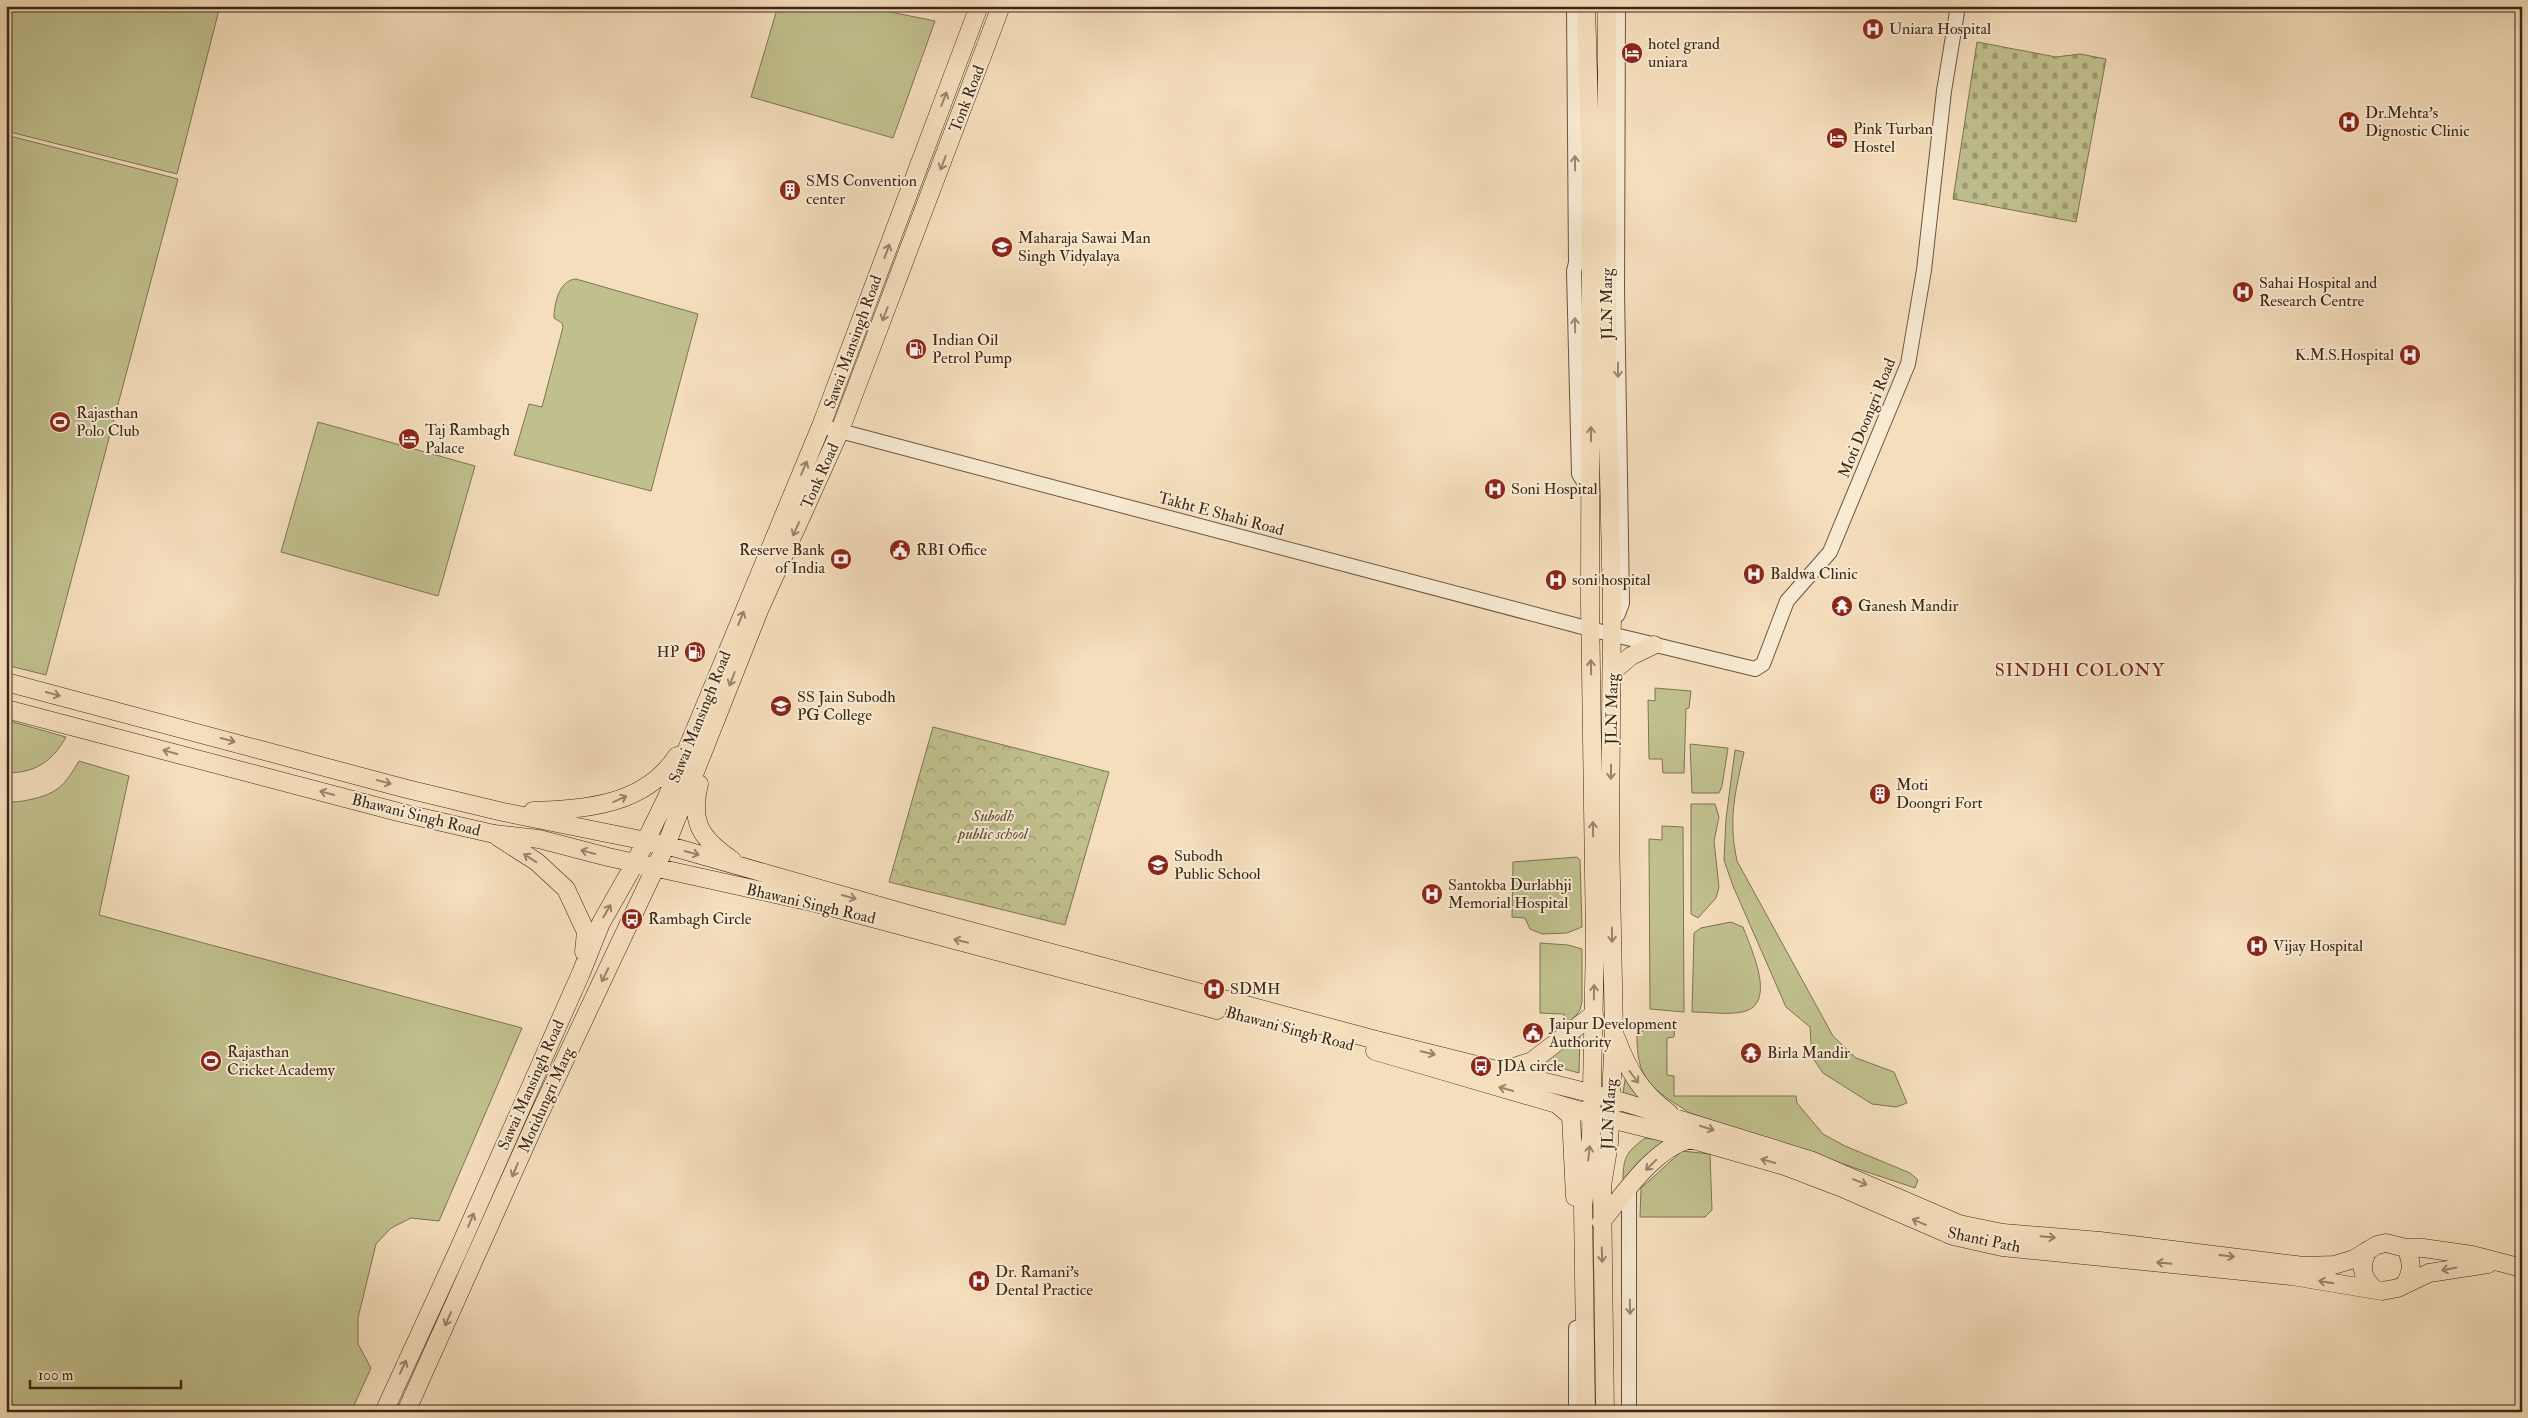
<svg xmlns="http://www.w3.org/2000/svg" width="2528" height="1418" font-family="'IM FELL Double Pica',serif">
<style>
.green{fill:#c0c08e;stroke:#7f7352}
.forest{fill:url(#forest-crowns);stroke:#7f7352}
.cemetery{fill:url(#cemetery-stones);stroke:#7f7352}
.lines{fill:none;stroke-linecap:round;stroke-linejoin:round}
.minor-casing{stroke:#6c5440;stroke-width:16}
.major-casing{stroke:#3e2616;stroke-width:19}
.minor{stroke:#f8ead3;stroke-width:14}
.major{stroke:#f5debc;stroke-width:18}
.oneway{stroke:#9a8269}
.oneway2{stroke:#9b8874}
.labels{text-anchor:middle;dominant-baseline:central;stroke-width:4;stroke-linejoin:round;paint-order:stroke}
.poi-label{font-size:16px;fill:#3e2616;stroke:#f8ead3;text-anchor:start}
.street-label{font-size:16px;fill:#3e2616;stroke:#f8ead3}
.park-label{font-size:16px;font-style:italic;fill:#5e4c34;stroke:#f8ead3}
.neighbourhood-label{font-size:18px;letter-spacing:1px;fill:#7a1f14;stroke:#f8ead3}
</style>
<defs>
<pattern id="forest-crowns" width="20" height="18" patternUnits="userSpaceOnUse" patternTransform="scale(1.25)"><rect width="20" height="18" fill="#c0c08e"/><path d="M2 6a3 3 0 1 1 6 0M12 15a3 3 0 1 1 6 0" fill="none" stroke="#9d9c73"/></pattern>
<pattern id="cemetery-stones" width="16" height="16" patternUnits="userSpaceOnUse" patternTransform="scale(1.25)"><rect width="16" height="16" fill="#c0c08e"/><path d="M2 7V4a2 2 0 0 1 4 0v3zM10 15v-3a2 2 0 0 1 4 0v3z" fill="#9d9c73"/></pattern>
</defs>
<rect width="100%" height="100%" fill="#f5debc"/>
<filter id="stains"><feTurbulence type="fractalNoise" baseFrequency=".004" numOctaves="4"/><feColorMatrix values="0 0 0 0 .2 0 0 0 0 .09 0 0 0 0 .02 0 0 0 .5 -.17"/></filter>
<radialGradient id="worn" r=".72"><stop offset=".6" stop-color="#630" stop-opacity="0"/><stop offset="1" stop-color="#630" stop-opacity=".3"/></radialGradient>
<path class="green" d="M 6,6 L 220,6 L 177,174 L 6,131 Z
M 778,6 L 861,6 L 935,21 L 893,138 L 751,97 Z
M 6,135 L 178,179 L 46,675 L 6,665 Z
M 576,279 L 698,314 L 651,491 L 514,455 L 529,404 L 542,407 L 563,327 L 562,323 L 554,318 C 554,304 559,280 576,279 Z
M 318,422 L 475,466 L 438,596 L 281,552 Z
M 1655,688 L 1691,691 L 1689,708 L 1686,709 L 1684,773 L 1663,773 L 1662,759 L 1649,759 L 1648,700 L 1655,701 Z
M 6,720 L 66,737 C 52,762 35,773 6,773 Z
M 1690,744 L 1728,748 L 1722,786 L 1719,793 L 1692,793 Z
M 1735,750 L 1744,752 C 1735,794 1728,818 1737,861 L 1833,1036 L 1856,1058 L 1894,1072 L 1907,1103 L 1896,1107 L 1872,1104 L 1823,1073 L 1812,1057 L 1810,1027 L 1786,1007 L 1733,886 L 1724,860 L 1726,819 Z
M 79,761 L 129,776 L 99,915 L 522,1028 L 439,1221 L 411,1218 L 391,1228 L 376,1244 L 358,1318 L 358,1344 L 371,1368 L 351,1412 L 6,1412 L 6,801 C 16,803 23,801 33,799 C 59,793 66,783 79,761 Z
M 1691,804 L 1715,804 L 1719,817 L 1714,841 L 1719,887 L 1716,898 L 1698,918 L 1691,914 Z
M 1662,826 L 1683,827 L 1684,1012 L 1650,1009 L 1649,839 L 1662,840 Z
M 1577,857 L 1580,860 L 1582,927 L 1567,933 L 1542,934 L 1530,929 L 1525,918 L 1512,917 L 1513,862 Z
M 1731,922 L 1743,927 C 1750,947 1779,1005 1742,1012 C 1727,1015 1708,1012 1692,1012 L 1694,933 L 1701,928 Z
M 1540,943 L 1568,945 L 1582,949 L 1582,1002 L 1580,1010 L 1565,1030 L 1564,1014 L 1540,1013 Z
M 1643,1026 L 1675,1027 L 1674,1037 L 1667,1038 L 1667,1075 L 1674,1076 L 1674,1096 L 1796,1096 L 1797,1103 L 1823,1134 L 1845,1146 L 1910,1173 L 1918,1180 L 1915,1188 L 1690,1113 C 1651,1088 1636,1081 1637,1032 L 1643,1031 Z
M 1580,1031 L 1579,1073 L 1549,1065 L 1543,1062 Z
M 1626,1074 L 1657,1107 L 1623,1093 Z
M 1645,1138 L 1669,1141 L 1623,1183 C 1623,1158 1625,1153 1645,1138 Z
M 1682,1151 L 1710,1154 L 1712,1210 L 1705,1217 L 1640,1217 L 1641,1188 Z"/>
<path class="forest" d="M 933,727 L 1109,772 L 1065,925 L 889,882 Z"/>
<path class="cemetery" d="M 1977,42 L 2056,57 L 2080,54 L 2106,59 L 2076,222 L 1953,199 Z"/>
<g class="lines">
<g class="minor-casing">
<path id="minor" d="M 1574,6 L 1576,263 L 1574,271 L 1579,474 L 1591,493
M 821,426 L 1590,629 L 1755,669 L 1763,664 L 1787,601 L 1830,552 L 1908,364 L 1924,270 L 1944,91 L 1958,6
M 1612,621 L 1618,614 L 1622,603 L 1617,290 L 1618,6
M 1629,1189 L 1629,1412
M 1576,1412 L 1576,1328"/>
</g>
<g class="major-casing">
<path id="major" d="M 1612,672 L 1631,656 L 1654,645
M 6,682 L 407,789 L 503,812 L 666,845 L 911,915 L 1376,1040 L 1610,1098 L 1810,1160 L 1959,1224 L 2003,1233 L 2100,1241 L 2304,1266 L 2334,1265 L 2354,1259 L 2377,1245 L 2386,1243 L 2406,1248 L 2423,1248 L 2472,1255 L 2522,1268
M 6,709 L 402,813 L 494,834 L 539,839 L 608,857 L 816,903 L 1217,1010
M 699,784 C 690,822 700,838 732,860
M 533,811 C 587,809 645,805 677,756
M 498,837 L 537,862 L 566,889 L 586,932 L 584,952
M 1616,1038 C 1628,1070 1641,1093 1669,1113
M 1375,1051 L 1591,1114 L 1690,1139 L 1785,1166 L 1840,1187 L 1953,1236 L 2002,1247 L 2292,1276 L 2382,1291 L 2398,1288 L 2429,1273 L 2488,1264
M 1502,1071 L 1532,1061 L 1594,1014
M 1558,1105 L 1571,1116 L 1575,1197
M 1601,1222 C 1625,1193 1653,1149 1690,1139
M 2368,1250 C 2360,1266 2361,1276 2374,1289
M 2405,1284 C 2413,1271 2412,1262 2406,1248
M 384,1412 L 457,1253 L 581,973 L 601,923 L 635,863 L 668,795 L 821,426 L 979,6
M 406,1412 L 537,1119 L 666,845 L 760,608 L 839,433 L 1001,6
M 1586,1412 L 1583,1207 L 1591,1137 L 1595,940 L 1590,604 L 1591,178 L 1586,6
M 1605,1412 L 1602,1186 L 1609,1143 L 1614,1032 L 1610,833 L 1612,609 L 1607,384 L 1607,6"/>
</g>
<use href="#minor" class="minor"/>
<use href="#major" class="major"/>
</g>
<defs><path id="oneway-shaft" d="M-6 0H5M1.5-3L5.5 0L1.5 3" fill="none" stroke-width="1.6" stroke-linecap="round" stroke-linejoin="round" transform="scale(1.25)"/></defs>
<g class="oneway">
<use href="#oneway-shaft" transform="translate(944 99) rotate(-69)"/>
<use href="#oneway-shaft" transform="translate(943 163) rotate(111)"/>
<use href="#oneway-shaft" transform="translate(887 251) rotate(-70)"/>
<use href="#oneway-shaft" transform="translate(885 314) rotate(111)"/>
<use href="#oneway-shaft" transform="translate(1591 434) rotate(-90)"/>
<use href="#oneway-shaft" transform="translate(804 468) rotate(-67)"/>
<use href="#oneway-shaft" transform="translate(796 529) rotate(114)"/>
<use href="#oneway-shaft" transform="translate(741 618) rotate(-68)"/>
<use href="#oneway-shaft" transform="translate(1591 667) rotate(-91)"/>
<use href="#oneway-shaft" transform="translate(732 679) rotate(111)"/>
<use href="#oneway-shaft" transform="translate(53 694) rotate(15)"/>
<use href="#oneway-shaft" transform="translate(228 740) rotate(15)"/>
<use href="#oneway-shaft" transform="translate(170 752) rotate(-165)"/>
<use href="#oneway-shaft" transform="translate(1611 772) rotate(91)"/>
<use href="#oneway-shaft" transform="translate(384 782) rotate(15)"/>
<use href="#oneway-shaft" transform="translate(327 793) rotate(-165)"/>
<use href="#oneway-shaft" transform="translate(620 799) rotate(-24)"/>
<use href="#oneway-shaft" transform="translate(1593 829) rotate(-91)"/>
<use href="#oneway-shaft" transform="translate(588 852) rotate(-165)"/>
<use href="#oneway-shaft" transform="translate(692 853) rotate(15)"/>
<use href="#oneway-shaft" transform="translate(530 858) rotate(-147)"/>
<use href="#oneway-shaft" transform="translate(849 897) rotate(16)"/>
<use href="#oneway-shaft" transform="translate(607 911) rotate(-60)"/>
<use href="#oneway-shaft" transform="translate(1612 935) rotate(89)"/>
<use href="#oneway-shaft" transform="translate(961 941) rotate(-166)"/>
<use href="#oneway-shaft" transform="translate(605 975) rotate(116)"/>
<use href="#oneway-shaft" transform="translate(1594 992) rotate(-89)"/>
<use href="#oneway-shaft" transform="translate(1428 1053) rotate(14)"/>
<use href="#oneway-shaft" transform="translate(1634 1077) rotate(53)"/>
<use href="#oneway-shaft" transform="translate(1506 1089) rotate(-164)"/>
<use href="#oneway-shaft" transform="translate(1707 1128) rotate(18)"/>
<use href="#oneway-shaft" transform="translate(1589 1153) rotate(-84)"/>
<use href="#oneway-shaft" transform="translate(1768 1161) rotate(-164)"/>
<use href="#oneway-shaft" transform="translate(1651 1165) rotate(135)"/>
<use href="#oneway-shaft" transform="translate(515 1170) rotate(113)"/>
<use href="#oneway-shaft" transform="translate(1860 1182) rotate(23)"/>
<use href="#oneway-shaft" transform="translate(471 1220) rotate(-67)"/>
<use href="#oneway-shaft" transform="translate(1919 1222) rotate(-157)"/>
<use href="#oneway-shaft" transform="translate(2048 1237) rotate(5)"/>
<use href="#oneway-shaft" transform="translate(1602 1255) rotate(88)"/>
<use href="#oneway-shaft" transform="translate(2227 1256) rotate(7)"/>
<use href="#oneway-shaft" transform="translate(2164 1263) rotate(-174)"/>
<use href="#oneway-shaft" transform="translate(2449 1269) rotate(169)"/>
<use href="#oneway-shaft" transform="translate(2326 1282) rotate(-170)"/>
<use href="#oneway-shaft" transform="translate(448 1319) rotate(114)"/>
<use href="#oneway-shaft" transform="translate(403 1367) rotate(-65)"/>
</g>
<g class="oneway2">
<use href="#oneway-shaft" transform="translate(1575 163) rotate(-91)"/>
<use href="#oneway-shaft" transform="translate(1575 325) rotate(-91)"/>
<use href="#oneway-shaft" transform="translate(1618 370) rotate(90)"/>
<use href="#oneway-shaft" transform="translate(1630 1307) rotate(89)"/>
</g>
<defs>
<g id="hospital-disc" transform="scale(1.125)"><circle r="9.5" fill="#8f2418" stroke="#f8ead3"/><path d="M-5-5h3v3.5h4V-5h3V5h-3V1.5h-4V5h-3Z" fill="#fff"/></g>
<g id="hotel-disc" transform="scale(1.125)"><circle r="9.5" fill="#8f2418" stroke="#f8ead3"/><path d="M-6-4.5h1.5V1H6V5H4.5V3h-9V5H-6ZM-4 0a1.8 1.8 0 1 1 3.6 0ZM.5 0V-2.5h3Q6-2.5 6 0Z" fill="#fff"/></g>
<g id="building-disc" transform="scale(1.125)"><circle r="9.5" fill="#8f2418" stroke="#f8ead3"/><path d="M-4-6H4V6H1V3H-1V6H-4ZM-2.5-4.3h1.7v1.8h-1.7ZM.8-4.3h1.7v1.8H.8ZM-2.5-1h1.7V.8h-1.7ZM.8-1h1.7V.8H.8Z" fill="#fff"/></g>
<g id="school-disc" transform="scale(1.125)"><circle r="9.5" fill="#8f2418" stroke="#f8ead3"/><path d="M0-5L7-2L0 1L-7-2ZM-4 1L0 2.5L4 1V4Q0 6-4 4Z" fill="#fff"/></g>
<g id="fuel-disc" transform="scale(1.125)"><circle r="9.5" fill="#8f2418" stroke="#f8ead3"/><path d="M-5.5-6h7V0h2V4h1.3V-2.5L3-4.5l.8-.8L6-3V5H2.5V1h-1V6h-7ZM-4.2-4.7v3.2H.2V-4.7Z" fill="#fff"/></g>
<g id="stadium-disc" transform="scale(1.125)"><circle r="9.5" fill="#8f2418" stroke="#f8ead3"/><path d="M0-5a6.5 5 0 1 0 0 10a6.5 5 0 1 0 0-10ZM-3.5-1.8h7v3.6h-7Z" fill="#fff"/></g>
<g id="civic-disc" transform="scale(1.125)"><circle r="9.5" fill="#8f2418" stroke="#f8ead3"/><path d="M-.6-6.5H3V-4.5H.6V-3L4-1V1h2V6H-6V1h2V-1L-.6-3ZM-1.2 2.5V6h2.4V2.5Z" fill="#fff"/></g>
<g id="bank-disc" transform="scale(1.125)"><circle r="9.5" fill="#8f2418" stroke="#f8ead3"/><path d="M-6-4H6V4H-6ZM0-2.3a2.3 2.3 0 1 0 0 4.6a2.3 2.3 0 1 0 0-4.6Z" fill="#fff"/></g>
<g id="temple-disc" transform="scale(1.125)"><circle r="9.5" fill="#8f2418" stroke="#f8ead3"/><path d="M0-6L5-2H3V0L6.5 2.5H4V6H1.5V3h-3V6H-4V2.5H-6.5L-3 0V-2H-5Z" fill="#fff"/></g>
<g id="university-disc" transform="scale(1.125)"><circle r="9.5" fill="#8f2418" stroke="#f8ead3"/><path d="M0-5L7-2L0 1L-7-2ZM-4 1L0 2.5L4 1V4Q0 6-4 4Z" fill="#fff"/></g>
<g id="bus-disc" transform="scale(1.125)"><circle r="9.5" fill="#8f2418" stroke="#f8ead3"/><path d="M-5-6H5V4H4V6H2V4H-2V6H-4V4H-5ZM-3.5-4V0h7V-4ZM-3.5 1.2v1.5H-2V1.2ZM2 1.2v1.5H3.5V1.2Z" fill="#fff"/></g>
</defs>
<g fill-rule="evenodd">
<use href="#hospital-disc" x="1873" y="29"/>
<use href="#hotel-disc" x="1632" y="53"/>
<use href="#hospital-disc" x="2349" y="122"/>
<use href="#hotel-disc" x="1837" y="138"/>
<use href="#building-disc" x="790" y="190"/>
<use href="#school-disc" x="1002" y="247"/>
<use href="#hospital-disc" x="2243" y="292"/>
<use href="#fuel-disc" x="916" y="349"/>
<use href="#hospital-disc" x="2410" y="355"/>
<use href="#stadium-disc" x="60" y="422"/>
<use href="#hotel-disc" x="409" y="439"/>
<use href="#hospital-disc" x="1495" y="489"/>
<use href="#civic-disc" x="900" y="550"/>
<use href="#bank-disc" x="841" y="559"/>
<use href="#hospital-disc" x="1754" y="574"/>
<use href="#hospital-disc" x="1556" y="580"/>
<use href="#temple-disc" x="1842" y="606"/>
<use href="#fuel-disc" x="695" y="652"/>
<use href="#university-disc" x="781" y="706"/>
<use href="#building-disc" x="1880" y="794"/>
<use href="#school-disc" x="1158" y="865"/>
<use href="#hospital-disc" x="1432" y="894"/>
<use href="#bus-disc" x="632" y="919"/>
<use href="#hospital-disc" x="2257" y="946"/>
<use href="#hospital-disc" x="1214" y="989"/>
<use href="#civic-disc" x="1533" y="1033"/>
<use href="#temple-disc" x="1751" y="1053"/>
<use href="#stadium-disc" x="211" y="1061"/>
<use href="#bus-disc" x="1481" y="1066"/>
<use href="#hospital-disc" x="979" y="1281"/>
</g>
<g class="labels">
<g class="poi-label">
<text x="1889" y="29">Uniara Hospital</text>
<text x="1648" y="44">hotel grand<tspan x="1648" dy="18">uniara</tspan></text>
<text x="2365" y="113">Dr.Mehta's<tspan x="2365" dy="18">Dignostic Clinic</tspan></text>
<text x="1853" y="129">Pink Turban<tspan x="1853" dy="18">Hostel</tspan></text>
<text x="806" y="181">SMS Convention<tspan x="806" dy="18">center</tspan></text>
<text x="1018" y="238">Maharaja Sawai Man<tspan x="1018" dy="18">Singh Vidyalaya</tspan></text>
<text x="2259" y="283">Sahai Hospital and<tspan x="2259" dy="18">Research Centre</tspan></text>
<text x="932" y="340">Indian Oil<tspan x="932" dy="18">Petrol Pump</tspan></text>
<text x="2394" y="355" text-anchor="end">K.M.S.Hospital</text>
<text x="76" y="413">Rajasthan<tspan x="76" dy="18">Polo Club</tspan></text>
<text x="425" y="430">Taj Rambagh<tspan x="425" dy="18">Palace</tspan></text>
<text x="1511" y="489">Soni Hospital</text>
<text x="825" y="550" text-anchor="end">Reserve Bank<tspan x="825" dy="18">of India</tspan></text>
<text x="916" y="550">RBI Office</text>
<text x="1770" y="574">Baldwa Clinic</text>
<text x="1572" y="580">soni hospital</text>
<text x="1858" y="606">Ganesh Mandir</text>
<text x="679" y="652" text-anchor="end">HP</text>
<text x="797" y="697">SS Jain Subodh<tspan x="797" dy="18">PG College</tspan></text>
<text x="1896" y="785">Moti<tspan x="1896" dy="18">Doongri Fort</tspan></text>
<text x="1174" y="856">Subodh<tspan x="1174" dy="18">Public School</tspan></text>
<text x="1448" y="885">Santokba Durlabhji<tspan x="1448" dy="18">Memorial Hospital</tspan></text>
<text x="648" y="919">Rambagh Circle</text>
<text x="2273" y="946">Vijay Hospital</text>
<text x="1230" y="989">SDMH</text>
<text x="1549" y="1024">Jaipur Development<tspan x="1549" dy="18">Authority</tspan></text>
<text x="227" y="1052">Rajasthan<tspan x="227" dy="18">Cricket Academy</tspan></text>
<text x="1767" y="1053">Birla Mandir</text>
<text x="1497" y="1066">JDA circle</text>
<text x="995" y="1272">Dr. Ramani's<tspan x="995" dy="18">Dental Practice</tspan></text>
</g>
<g class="street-label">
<text transform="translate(967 99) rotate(-69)">Tonk Road</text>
<text transform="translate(1607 304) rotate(-90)">JLN Marg</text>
<text transform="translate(853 342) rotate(-70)">Sawai Mansingh Road</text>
<text transform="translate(1867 418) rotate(-68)">Moti Doongri Road</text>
<text transform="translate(820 476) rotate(-66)">Tonk Road</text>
<text transform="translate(1221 514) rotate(15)">Takht E Shahi Road</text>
<text transform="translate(1612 709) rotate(-89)">JLN Marg</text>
<text transform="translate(700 717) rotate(-68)">Sawai Mansingh Road</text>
<text transform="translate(416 815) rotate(14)">Bhawani Singh Road</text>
<text transform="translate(811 904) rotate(13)">Bhawani Singh Road</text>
<text transform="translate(1290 1029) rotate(15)">Bhawani Singh Road</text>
<text transform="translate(531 1085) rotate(-66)">Sawai Mansingh Road</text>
<text transform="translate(546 1100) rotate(-66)">Motidungri Marg</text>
<text transform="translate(1609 1114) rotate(-87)">JLN Marg</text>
<text transform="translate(1984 1240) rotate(12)">Shanti Path</text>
</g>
<g class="park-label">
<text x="993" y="816">Subodh<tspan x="993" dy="18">public school</tspan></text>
</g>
<g class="neighbourhood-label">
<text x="2080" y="670">SINDHI COLONY</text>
</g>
</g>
<rect width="2528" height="1418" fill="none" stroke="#f5debc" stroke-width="25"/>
<rect x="8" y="8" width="2513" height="1403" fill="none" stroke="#3e2616" stroke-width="2.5"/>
<rect x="12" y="12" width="2503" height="1393" fill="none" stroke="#3e2616"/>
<path d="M30 1380v8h151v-8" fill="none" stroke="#3e2616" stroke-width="2.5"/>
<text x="38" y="1380" font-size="15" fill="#3e2616" stroke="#f8ead3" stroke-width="4" paint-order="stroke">100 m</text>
<rect width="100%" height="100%" filter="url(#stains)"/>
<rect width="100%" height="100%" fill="url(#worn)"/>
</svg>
